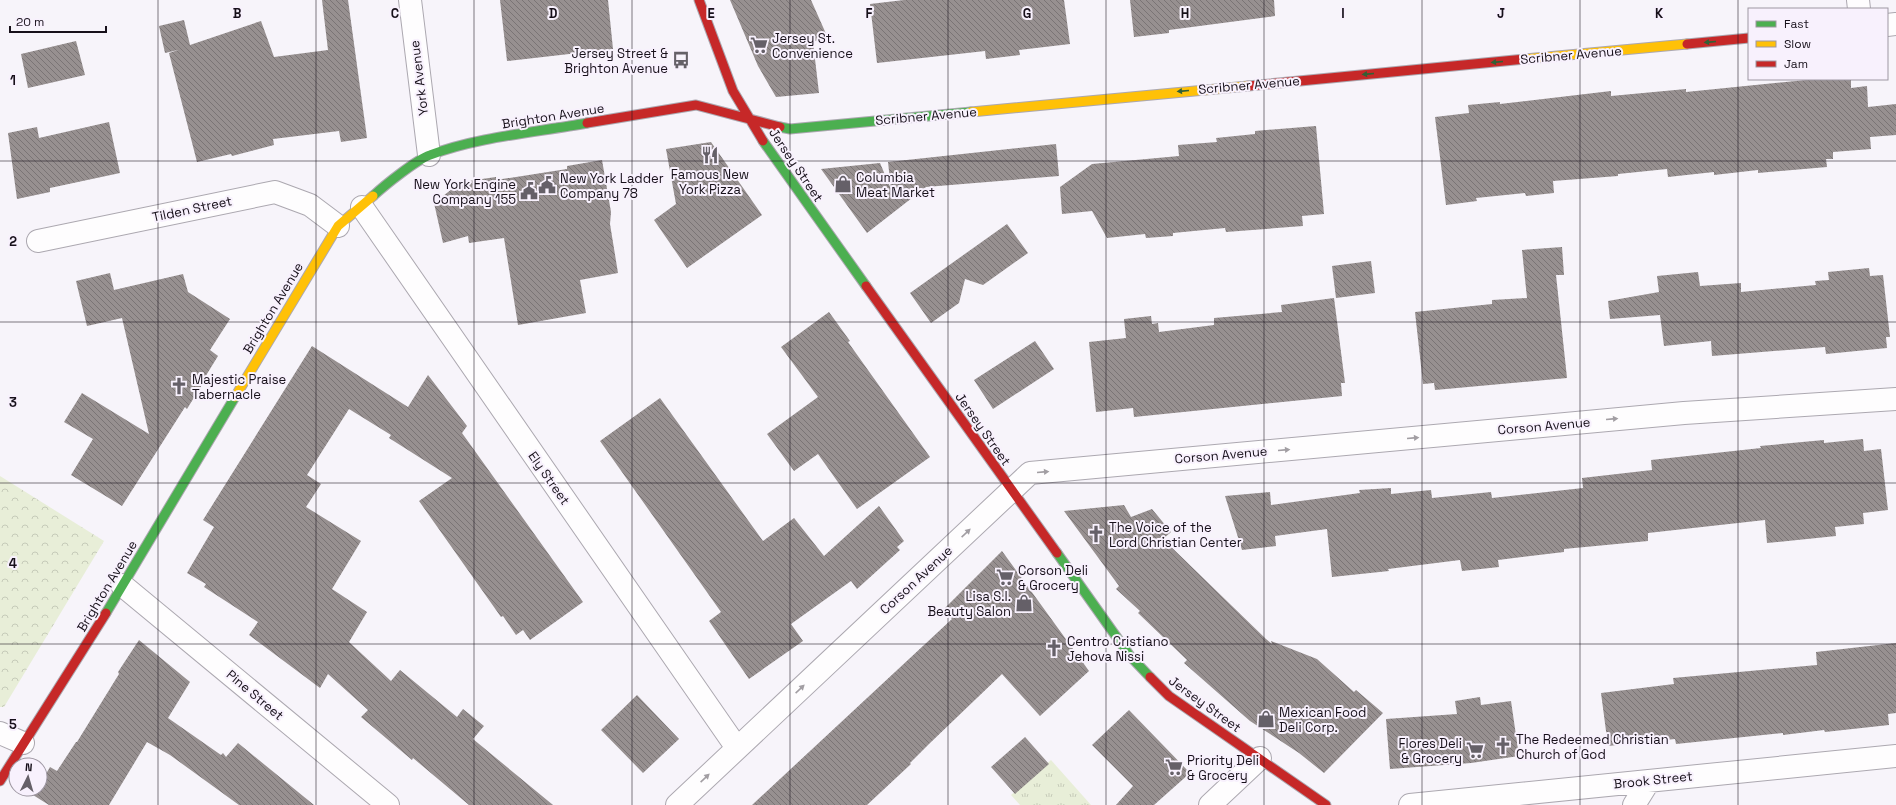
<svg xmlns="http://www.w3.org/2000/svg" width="1896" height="805" font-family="'Space Grotesk',sans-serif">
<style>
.grass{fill:url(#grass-tufts)}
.park{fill:url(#park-crowns)}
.building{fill:url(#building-back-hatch)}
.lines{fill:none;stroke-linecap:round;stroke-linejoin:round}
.street-casing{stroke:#aca8b0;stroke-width:24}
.fast-casing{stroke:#aca8b0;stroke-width:11}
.slow-casing{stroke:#aca8b0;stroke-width:11}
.jam-casing{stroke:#aca8b0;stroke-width:11}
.street{stroke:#fefdfe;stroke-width:22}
.fast{stroke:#4caf50;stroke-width:9}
.slow{stroke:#ffc107;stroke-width:9}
.jam{stroke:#c62828;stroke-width:9}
.oneway{fill:#326035}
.oneway2{fill:#a29ea3}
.grid{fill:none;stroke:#17101a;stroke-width:1;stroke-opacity:0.55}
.labels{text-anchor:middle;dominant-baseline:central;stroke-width:4;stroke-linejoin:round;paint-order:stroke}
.poi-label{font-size:13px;fill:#17101a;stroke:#f8f1fd;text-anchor:start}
.street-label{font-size:13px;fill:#17101a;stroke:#f8f1fd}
.grid-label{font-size:13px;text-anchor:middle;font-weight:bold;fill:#17101a;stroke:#f8f1fd;stroke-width:4;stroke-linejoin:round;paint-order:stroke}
</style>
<defs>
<pattern id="grass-tufts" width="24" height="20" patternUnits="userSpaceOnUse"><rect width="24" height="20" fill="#e8eed8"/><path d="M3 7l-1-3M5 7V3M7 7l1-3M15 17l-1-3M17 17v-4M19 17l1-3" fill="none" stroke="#c6cbb9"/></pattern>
<pattern id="park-crowns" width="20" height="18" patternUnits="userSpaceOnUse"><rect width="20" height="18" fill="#e8eed8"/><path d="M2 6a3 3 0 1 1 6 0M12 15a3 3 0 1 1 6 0" fill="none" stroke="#c6cbb9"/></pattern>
<pattern id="building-back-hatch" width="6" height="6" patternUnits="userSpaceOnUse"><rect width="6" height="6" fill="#979090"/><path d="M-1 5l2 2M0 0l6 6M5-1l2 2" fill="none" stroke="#7a7475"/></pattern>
</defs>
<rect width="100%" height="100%" fill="#f7f4fa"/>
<path class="grass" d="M 1051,760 L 1091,805 L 1020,805 L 1011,795 Z"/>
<path class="park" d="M 0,476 L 104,541 L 4,707 L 0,707 Z"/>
<path class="building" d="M 322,0 L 348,0 L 367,138 L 341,142 L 339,131 L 273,139 L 274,145 L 232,156 L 231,154 L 197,162 L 169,53 L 178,50 L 165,53 L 159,26 L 184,20 L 190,45 L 261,21 L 274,57 L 328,50 Z
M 500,0 L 608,0 L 613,49 L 507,61 Z
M 730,0 L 811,0 L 827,36 L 813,42 L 819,93 L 776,97 L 758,66 Z
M 904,0 L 1064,0 L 1070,44 L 1019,50 L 1020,55 L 986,59 L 985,51 L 877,63 L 870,4 Z
M 1130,0 L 1274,0 L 1275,16 L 1169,30 L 1169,33 L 1134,37 Z
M 76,41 L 85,75 L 28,88 L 21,54 Z
M 1816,79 L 1851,79 L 1851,88 L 1867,86 L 1868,107 L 1896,104 L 1896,135 L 1870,137 L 1871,149 L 1833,152 L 1833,159 L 1826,159 L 1827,167 L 1758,173 L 1758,170 L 1714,175 L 1714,172 L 1668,177 L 1667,169 L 1618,174 L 1618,176 L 1553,181 L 1554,193 L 1526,196 L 1525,193 L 1476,198 L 1477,201 L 1446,205 L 1435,117 L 1469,113 L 1468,105 L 1500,102 L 1500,104 L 1611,91 L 1611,96 L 1686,89 L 1686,92 Z
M 109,122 L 120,173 L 50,188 L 50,192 L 17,199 L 8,133 L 37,127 L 39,138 Z
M 1316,126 L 1324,214 L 1302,216 L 1303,226 L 1226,232 L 1225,228 L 1173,233 L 1173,236 L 1146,238 L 1145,234 L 1107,238 L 1092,211 L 1062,214 L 1060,187 L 1092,164 L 1179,156 L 1178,145 L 1217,142 L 1216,138 L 1255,134 L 1255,131 Z
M 711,142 L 762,215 L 687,268 L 654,220 L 676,204 L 666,149 Z
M 1056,144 L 1059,176 L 926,187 L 867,233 L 821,169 L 880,163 L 891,189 L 888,162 Z
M 602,160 L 611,212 L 610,224 L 618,273 L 580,280 L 586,313 L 518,325 L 504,238 L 469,243 L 468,236 L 443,243 L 434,203 L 461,182 L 496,177 L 496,180 L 567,169 L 567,166 Z
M 1007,224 L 1028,253 L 983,285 L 965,279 L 959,303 L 931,323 L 910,293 Z
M 1562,247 L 1564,275 L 1556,275 L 1567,378 L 1435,390 L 1434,383 L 1423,384 L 1415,312 L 1492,304 L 1492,300 L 1527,298 L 1522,250 Z
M 1371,261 L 1375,293 L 1336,298 L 1332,266 Z
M 1869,268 L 1870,276 L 1883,275 L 1890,337 L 1886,337 L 1887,348 L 1826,354 L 1825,347 L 1712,356 L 1711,341 L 1664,346 L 1660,315 L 1610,319 L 1608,301 L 1659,292 L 1657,276 L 1698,272 L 1700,286 L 1741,283 L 1741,292 L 1816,285 L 1815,281 L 1829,280 L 1828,272 Z
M 110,273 L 114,290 L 183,274 L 188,292 L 230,319 L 210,350 L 218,356 L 202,382 L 203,383 L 187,409 L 185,407 L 122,506 L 71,475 L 93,439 L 64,422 L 82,393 L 149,434 L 122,318 L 87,326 L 76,281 Z
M 1334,298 L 1345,383 L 1341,383 L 1342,396 L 1134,417 L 1133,408 L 1096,412 L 1089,342 L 1126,338 L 1124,319 L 1151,316 L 1152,324 L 1158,323 L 1159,332 L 1214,325 L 1214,318 L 1282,312 L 1281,305 Z
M 829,312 L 850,341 L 848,342 L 930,457 L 857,509 L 818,454 L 794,471 L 767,434 L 818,397 L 781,347 Z
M 1035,341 L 1054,369 L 993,409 L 974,380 Z
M 312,346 L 408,407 L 428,375 L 467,426 L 462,433 L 583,602 L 530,640 L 523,630 L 516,635 L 503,616 L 501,617 L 419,501 L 452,478 L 389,438 L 391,435 L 349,409 L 307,475 L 321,484 L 306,507 L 361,541 L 332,589 L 367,612 L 349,642 L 391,681 L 400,670 L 457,717 L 463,709 L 484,726 L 473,739 L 553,805 L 469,805 L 413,758 L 412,760 L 361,717 L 368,710 L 328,674 L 320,688 L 249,635 L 258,622 L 204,587 L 206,584 L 187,573 L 214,527 L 203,520 Z
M 660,398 L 763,541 L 794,518 L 824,556 L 879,506 L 904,541 L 897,547 L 900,550 L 857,589 L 851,581 L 791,624 L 803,641 L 749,679 L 709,621 L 721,612 L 600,441 Z
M 1863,439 L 1864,451 L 1881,449 L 1888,510 L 1863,513 L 1864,524 L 1835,527 L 1836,536 L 1767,543 L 1765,520 L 1648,533 L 1648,541 L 1564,549 L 1564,552 L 1498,560 L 1499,567 L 1462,571 L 1460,560 L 1388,569 L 1389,571 L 1332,577 L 1327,529 L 1275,536 L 1276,546 L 1242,550 L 1225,496 L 1270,492 L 1271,505 L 1360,493 L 1359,490 L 1391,488 L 1391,494 L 1431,490 L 1432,498 L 1491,492 L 1492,498 L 1583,488 L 1582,478 L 1652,470 L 1651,460 L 1761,448 L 1760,446 L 1824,440 L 1824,443 Z
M 1124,505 L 1131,517 L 1152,509 L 1171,532 L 1163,539 L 1266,639 L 1272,644 L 1271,641 L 1317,659 L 1354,692 L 1356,690 L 1383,713 L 1324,773 L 1299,753 L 1250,721 L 1184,663 L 1187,660 L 1138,613 L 1140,611 L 1116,589 L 1119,586 L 1064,511 Z
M 1002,551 L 1089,671 L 1040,716 L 1002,674 L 930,743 L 910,763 L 911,764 L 867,805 L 752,805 L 952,619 L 943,610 Z
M 139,640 L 190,682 L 168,718 L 221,755 L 223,753 L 226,757 L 238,743 L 314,805 L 239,805 L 170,755 L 147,742 L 109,805 L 49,805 L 33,795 L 37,789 L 40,789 L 40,784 L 50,767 L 57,771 L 76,742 L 77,742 L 119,674 L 118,672 Z
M 1896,643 L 1896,713 L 1888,714 L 1889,725 L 1825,732 L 1824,730 L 1783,735 L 1783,733 L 1676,744 L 1675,739 L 1608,746 L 1601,693 L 1674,684 L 1673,678 L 1817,665 L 1816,652 Z
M 637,695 L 679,739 L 643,773 L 601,730 Z
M 1480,697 L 1481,705 L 1511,701 L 1519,756 L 1471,763 L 1390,769 L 1386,719 L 1457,714 L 1455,701 Z
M 1129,710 L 1190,773 L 1154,805 L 1116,805 L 1133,786 L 1092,745 Z
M 1025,737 L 1049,764 L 1015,794 L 991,767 Z"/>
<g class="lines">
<g class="street-casing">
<path id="street" d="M 410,0 L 429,155
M 1858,0 L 1859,9
M 1887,25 L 1896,24
M 362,207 L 737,748
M 38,241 L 275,192 L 310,205 L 338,226
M 122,585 L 388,805
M 0,733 L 23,743
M 677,805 L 1030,473 L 1684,413 L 1896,399
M 1210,805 L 1260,758
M 1410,805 L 1896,756
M 1634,805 L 1649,781"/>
</g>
<g class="fast-casing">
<path id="fast" d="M 780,127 L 790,129 L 971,112
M 763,141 L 866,286
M 373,196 C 385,185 416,160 430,155 C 476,137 538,132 587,123
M 1057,553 L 1130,656 L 1150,677
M 106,613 L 235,397"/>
</g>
<g class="slow-casing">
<path id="slow" d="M 1525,59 L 1687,44
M 971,112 L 1248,86
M 235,397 L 338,226 L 373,196"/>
</g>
<g class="jam-casing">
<path id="jam" d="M 699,0 L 733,91 L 763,141
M 1687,44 L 1749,38
M 1248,86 L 1525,59
M 587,123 L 696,105 L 780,127
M 866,286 L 1057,553
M 1150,677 L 1169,696 L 1326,805
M 0,781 L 106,613"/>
</g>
<use href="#street" class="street"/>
<use href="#fast" class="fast"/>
<use href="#slow" class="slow"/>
<use href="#jam" class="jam"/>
</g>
<defs><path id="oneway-solid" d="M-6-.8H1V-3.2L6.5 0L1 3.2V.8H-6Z"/></defs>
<g class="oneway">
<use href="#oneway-solid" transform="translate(1710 42) rotate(175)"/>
<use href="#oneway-solid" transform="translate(1497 62) rotate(175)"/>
<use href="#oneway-solid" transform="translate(1368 74) rotate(175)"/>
<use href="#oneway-solid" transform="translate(1183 91) rotate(175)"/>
</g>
<g class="oneway2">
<use href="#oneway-solid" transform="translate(1612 419) rotate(-5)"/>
<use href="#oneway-solid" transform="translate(1413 438) rotate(-5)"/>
<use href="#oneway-solid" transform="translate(1284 450) rotate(-5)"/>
<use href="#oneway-solid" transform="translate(1043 472) rotate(-5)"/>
<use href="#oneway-solid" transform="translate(966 533) rotate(-43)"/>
<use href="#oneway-solid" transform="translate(800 689) rotate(-43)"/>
<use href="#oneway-solid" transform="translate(705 778) rotate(-43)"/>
</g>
<path class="grid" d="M 158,0 L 158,805M 316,0 L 316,805M 474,0 L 474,805M 632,0 L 632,805M 790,0 L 790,805M 948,0 L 948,805M 1106,0 L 1106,805M 1264,0 L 1264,805M 1422,0 L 1422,805M 1580,0 L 1580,805M 1738,0 L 1738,805M 0,161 L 1896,161M 0,322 L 1896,322M 0,483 L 1896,483M 0,644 L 1896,644"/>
<defs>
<g id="supermarket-bare" transform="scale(1.38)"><path d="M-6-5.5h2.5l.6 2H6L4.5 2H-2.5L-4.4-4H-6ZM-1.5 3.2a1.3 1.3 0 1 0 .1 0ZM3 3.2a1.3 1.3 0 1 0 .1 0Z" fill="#656068" stroke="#f8f1fd" stroke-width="2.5" paint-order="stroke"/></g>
<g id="bus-bare" transform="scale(1.38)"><path d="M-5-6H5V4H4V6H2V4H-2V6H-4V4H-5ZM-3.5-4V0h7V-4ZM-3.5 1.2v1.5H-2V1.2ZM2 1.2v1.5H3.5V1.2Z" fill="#656068" stroke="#f8f1fd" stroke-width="2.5" paint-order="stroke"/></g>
<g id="restaurant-bare" transform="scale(1.38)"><path d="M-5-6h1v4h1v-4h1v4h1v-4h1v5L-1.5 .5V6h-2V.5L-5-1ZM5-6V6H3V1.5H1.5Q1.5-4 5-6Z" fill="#656068" stroke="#f8f1fd" stroke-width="2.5" paint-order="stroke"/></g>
<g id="shop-bare" transform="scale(1.38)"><path d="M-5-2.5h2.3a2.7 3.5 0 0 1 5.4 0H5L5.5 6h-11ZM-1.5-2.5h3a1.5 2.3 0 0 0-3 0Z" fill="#656068" stroke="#f8f1fd" stroke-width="2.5" paint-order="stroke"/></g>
<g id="civic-bare" transform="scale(1.38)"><path d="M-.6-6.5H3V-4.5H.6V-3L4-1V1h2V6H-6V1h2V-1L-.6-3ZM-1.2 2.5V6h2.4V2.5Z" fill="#656068" stroke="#f8f1fd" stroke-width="2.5" paint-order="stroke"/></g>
<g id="church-bare" transform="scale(1.38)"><path d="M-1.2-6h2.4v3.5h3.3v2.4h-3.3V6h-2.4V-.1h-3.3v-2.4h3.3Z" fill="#656068" stroke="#f8f1fd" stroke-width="2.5" paint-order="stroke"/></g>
</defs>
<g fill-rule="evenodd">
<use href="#supermarket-bare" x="759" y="45"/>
<use href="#bus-bare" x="681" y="60"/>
<use href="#restaurant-bare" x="710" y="155"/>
<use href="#shop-bare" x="843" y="184"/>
<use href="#civic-bare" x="547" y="185"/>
<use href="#civic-bare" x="529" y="191"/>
<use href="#church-bare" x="179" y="386"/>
<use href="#church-bare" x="1096" y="534"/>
<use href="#supermarket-bare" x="1005" y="577"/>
<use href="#shop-bare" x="1024" y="603"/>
<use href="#church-bare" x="1054" y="648"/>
<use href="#shop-bare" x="1266" y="719"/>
<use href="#church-bare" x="1503" y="746"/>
<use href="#supermarket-bare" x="1475" y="750"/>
<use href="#supermarket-bare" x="1174" y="767"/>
</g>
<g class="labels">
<g class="poi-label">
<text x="772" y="38">Jersey St.<tspan x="772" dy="15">Convenience</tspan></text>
<text x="668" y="53" text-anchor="end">Jersey Street &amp;<tspan x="668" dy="15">Brighton Avenue</tspan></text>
<text x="710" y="174" text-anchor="middle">Famous New<tspan x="710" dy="15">York Pizza</tspan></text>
<text x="856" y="177">Columbia<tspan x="856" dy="15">Meat Market</tspan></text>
<text x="560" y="178">New York Ladder<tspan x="560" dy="15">Company 78</tspan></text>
<text x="516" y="184" text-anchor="end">New York Engine<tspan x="516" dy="15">Company 155</tspan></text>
<text x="192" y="379">Majestic Praise<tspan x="192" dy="15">Tabernacle</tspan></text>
<text x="1109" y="527">The Voice of the<tspan x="1109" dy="15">Lord Christian Center</tspan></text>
<text x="1018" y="570">Corson Deli<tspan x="1018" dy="15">&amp; Grocery</tspan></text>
<text x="1011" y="596" text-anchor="end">Lisa S.I.<tspan x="1011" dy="15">Beauty Salon</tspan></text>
<text x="1067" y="641">Centro Cristiano<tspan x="1067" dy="15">Jehova Nissi</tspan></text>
<text x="1279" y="712">Mexican Food<tspan x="1279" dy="15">Deli Corp.</tspan></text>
<text x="1516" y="739">The Redeemed Christian<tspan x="1516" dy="15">Church of God</tspan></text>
<text x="1462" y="743" text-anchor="end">Flores Deli<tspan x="1462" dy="15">&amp; Grocery</tspan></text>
<text x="1187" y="760">Priority Deli<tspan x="1187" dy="15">&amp; Grocery</tspan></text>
</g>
<g class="street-label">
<text transform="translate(1571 55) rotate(-5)">Scribner Avenue</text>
<text transform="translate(419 78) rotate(-97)">York Avenue</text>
<text transform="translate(1249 85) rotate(-5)">Scribner Avenue</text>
<text transform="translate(553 116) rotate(-9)">Brighton Avenue</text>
<text transform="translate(926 116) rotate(-5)">Scribner Avenue</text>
<text transform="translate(796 165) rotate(56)">Jersey Street</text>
<text transform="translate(192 209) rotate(-12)">Tilden Street</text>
<text transform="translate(273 308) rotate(-59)">Brighton Avenue</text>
<text transform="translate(1544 426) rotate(-5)">Corson Avenue</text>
<text transform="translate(983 429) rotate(55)">Jersey Street</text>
<text transform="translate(1221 455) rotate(-5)">Corson Avenue</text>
<text transform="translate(549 478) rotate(55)">Ely Street</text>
<text transform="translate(916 580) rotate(-43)">Corson Avenue</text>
<text transform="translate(107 586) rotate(-59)">Brighton Avenue</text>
<text transform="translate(255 695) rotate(40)">Pine Street</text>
<text transform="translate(1205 704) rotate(36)">Jersey Street</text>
<text transform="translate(1653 780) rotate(-6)">Brook Street</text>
</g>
</g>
<g class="grid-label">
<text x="237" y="18">B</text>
<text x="395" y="18">C</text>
<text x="553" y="18">D</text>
<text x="711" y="18">E</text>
<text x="869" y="18">F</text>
<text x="1027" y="18">G</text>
<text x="1185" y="18">H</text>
<text x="1343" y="18">I</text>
<text x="1501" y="18">J</text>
<text x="1659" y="18">K</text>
<text x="13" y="85">1</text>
<text x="13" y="246">2</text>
<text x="13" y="407">3</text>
<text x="13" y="568">4</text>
<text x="13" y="729">5</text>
</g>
<rect x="1748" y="8" width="140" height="72" fill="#f8f1fd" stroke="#9e97a2"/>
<rect x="1756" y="21" width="20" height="6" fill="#4caf50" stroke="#9e97a2"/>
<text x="1784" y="28" font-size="12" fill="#17101a">Fast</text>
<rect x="1756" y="41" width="20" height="6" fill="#ffc107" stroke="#9e97a2"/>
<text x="1784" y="48" font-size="12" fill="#17101a">Slow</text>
<rect x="1756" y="61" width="20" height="6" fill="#c62828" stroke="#9e97a2"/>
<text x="1784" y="68" font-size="12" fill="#17101a">Jam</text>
<g transform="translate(28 777) rotate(5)"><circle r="19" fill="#f8f1fd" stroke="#9e97a2"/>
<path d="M0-3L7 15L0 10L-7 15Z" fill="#656068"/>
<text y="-6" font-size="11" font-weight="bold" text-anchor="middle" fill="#17101a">N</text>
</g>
<path d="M10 26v6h96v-6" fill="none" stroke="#17101a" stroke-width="2"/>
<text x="16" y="26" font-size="12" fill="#17101a" stroke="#f8f1fd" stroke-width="3" paint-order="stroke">20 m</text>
</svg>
